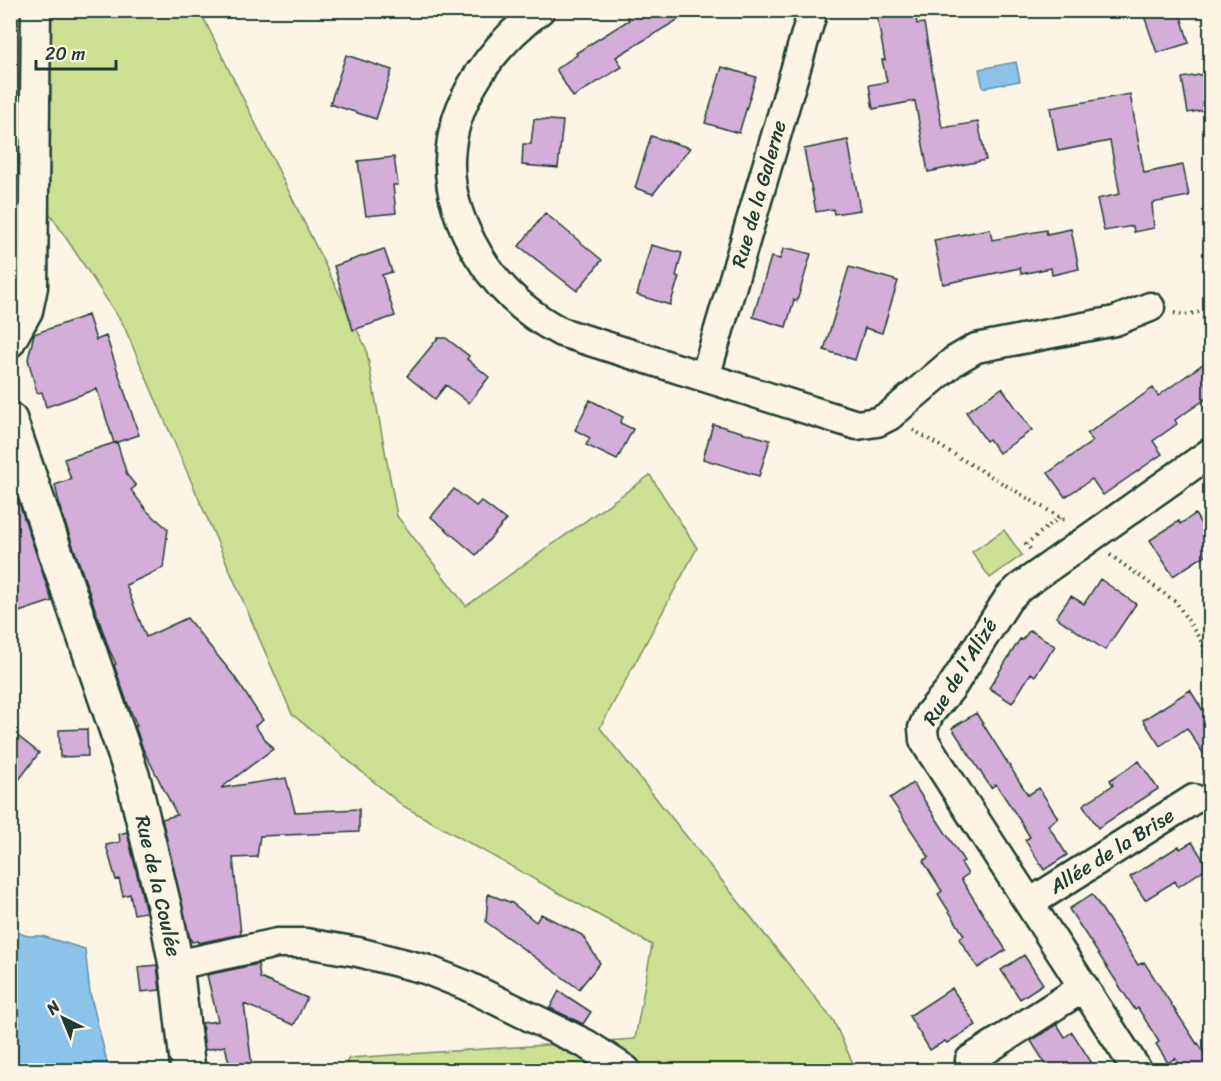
<svg xmlns="http://www.w3.org/2000/svg" width="1221" height="1081" font-family="Sriracha,sans-serif">
<style>
.green{fill:#cde094;stroke:#768e64;stroke-width:1.5}
.water{fill:#8cc3ea;stroke:#608da1;stroke-width:1.5}
.building{fill:#d2aed8;stroke:#1f3d34;stroke-width:1.5}
.lines{fill:none;stroke-linecap:round;stroke-linejoin:round}
.minor-casing{stroke:#1f3d34;stroke-width:33}
.secondary-casing{stroke:#1f3d34;stroke-width:38}
.path{stroke:#1f3d34;stroke-width:4;stroke-dasharray:1.5 4.5;stroke-linecap:butt}
.minor{stroke:#fcf5e5;stroke-width:28}
.secondary{stroke:#fcf5e5;stroke-width:33}
.labels{text-anchor:middle;dominant-baseline:central;stroke-width:4.5;stroke-linejoin:round;paint-order:stroke}
.street-label{font-size:20px;fill:#1f3d34;stroke:#fcf5e5}
</style>
<rect width="100%" height="100%" fill="#fcf5e5"/>
<filter id="ink" filterUnits="userSpaceOnUse"><feTurbulence type="fractalNoise" baseFrequency=".0167" numOctaves="2"/><feDisplacementMap in="SourceGraphic" scale="12" xChannelSelector="R" yChannelSelector="G"/><feConvolveMatrix kernelMatrix="1 2 1 2 8 2 1 2 1" color-interpolation-filters="sRGB"/></filter>
<g filter="url(#ink)">
<path class="green" d="M 10,11 L 200,11 L 366,348 L 397,516 L 466,606 L 650,475 L 697,548 L 600,728 L 833,1020 L 856,1070 L 342,1070 L 349,1058 L 635,1039 L 652,945 L 403,806 L 292,714 L 123,324 L 13,158 L 10,146 Z
M 1004,530 L 1022,555 L 990,578 L 972,552 Z"/>
<path class="water" d="M 1016,62 L 1020,81 L 983,88 L 979,69 Z
M 10,930 L 28,936 L 42,936 L 85,949 L 90,993 L 109,1070 L 11,1070 Z"/>
<path class="building" d="M 624,10 L 694,10 L 616,57 L 622,67 L 573,97 L 556,69 L 577,55 L 576,53 L 629,20 Z
M 876,10 L 915,10 L 917,24 L 924,23 L 942,128 L 978,122 L 986,160 L 928,172 L 915,101 L 873,109 L 869,85 L 887,82 L 882,60 L 885,60 Z
M 1142,10 L 1179,10 L 1189,43 L 1157,53 Z
M 346,55 L 392,70 L 376,119 L 330,104 Z
M 722,67 L 756,77 L 739,133 L 705,123 Z
M 1210,73 L 1210,109 L 1188,113 L 1182,78 Z
M 1130,94 L 1144,173 L 1183,165 L 1189,196 L 1152,203 L 1154,228 L 1134,232 L 1133,226 L 1104,231 L 1097,199 L 1120,194 L 1110,141 L 1058,151 L 1050,108 Z
M 534,119 L 563,121 L 558,168 L 522,165 L 523,144 L 531,144 Z
M 651,136 L 690,148 L 653,194 L 635,188 Z
M 848,140 L 860,210 L 834,214 L 833,209 L 816,212 L 804,149 Z
M 394,157 L 398,185 L 393,185 L 396,213 L 366,216 L 358,161 Z
M 545,213 L 602,260 L 577,291 L 519,246 Z
M 990,229 L 992,240 L 1046,230 L 1047,234 L 1071,229 L 1079,269 L 1052,275 L 1051,268 L 1021,274 L 1020,268 L 943,284 L 934,240 Z
M 651,245 L 682,253 L 676,276 L 679,277 L 670,305 L 637,295 Z
M 384,249 L 392,272 L 382,275 L 395,316 L 353,330 L 334,266 Z
M 783,249 L 792,249 L 811,254 L 797,301 L 794,300 L 786,327 L 753,317 L 771,257 L 780,259 Z
M 849,267 L 898,281 L 882,333 L 865,328 L 855,360 L 824,350 Z
M 88,315 L 96,340 L 106,336 L 139,435 L 114,443 L 97,389 L 46,407 L 42,392 L 37,393 L 28,359 L 34,334 Z
M 438,338 L 446,338 L 469,356 L 467,359 L 489,377 L 469,403 L 446,385 L 435,399 L 407,376 Z
M 1210,359 L 1210,396 L 1175,420 L 1177,424 L 1153,441 L 1162,454 L 1103,495 L 1092,479 L 1065,497 L 1048,473 L 1093,441 L 1087,434 L 1153,388 L 1158,396 Z
M 1002,388 L 1032,430 L 999,453 L 989,439 L 986,441 L 966,412 Z
M 590,400 L 623,417 L 620,423 L 633,429 L 617,460 L 586,445 L 590,438 L 575,430 Z
M 713,424 L 770,440 L 759,476 L 703,459 Z
M 117,442 L 127,475 L 136,486 L 131,490 L 147,511 L 168,529 L 163,568 L 126,585 L 146,637 L 187,618 L 234,676 L 263,720 L 255,726 L 273,749 L 221,788 L 286,778 L 295,812 L 359,809 L 359,832 L 260,836 L 257,857 L 233,858 L 241,934 L 198,943 L 198,941 L 192,942 L 189,935 L 162,819 L 177,815 L 143,749 L 135,726 L 137,726 L 127,702 L 114,665 L 116,664 L 109,649 L 61,511 L 55,485 L 71,479 L 64,459 Z
M 11,479 L 52,601 L 16,613 L 10,597 Z
M 454,489 L 476,506 L 481,501 L 506,520 L 476,555 L 431,517 Z
M 1195,514 L 1210,539 L 1210,552 L 1173,576 L 1150,540 L 1179,521 L 1180,524 Z
M 1100,579 L 1136,604 L 1105,650 L 1056,617 L 1071,596 L 1084,604 Z
M 1030,630 L 1055,646 L 1035,676 L 1031,673 L 1012,703 L 989,688 L 1020,639 L 1022,640 Z
M 1190,690 L 1210,722 L 1210,764 L 1187,728 L 1160,746 L 1143,720 Z
M 976,713 L 1028,795 L 1039,788 L 1058,818 L 1048,825 L 1067,855 L 1044,870 L 1025,840 L 1030,837 L 1019,819 L 996,784 L 991,788 L 952,728 Z
M 87,729 L 88,756 L 60,757 L 59,730 Z
M 10,730 L 39,753 L 10,792 Z
M 1139,761 L 1158,789 L 1098,828 L 1083,805 L 1113,785 L 1110,780 Z
M 913,783 L 964,861 L 961,863 L 968,874 L 961,879 L 1006,950 L 978,968 L 959,939 L 964,935 L 938,894 L 942,891 L 923,861 L 929,857 L 890,798 Z
M 127,832 L 146,912 L 134,914 L 130,894 L 123,896 L 119,879 L 116,880 L 106,845 L 120,842 L 119,834 Z
M 1192,842 L 1208,867 L 1178,887 L 1175,881 L 1145,900 L 1130,877 L 1179,846 L 1180,849 Z
M 488,894 L 512,903 L 536,922 L 541,914 L 582,935 L 600,963 L 579,989 L 486,922 Z
M 1092,894 L 1138,965 L 1144,962 L 1197,1044 L 1198,1043 L 1210,1062 L 1210,1071 L 1184,1071 L 1175,1058 L 1168,1063 L 1156,1044 L 1159,1042 L 1138,1008 L 1135,1010 L 1069,909 Z
M 1024,955 L 1043,984 L 1020,999 L 1001,970 Z
M 258,964 L 260,978 L 307,998 L 294,1025 L 244,1004 L 252,1066 L 231,1071 L 225,1046 L 205,1050 L 202,1023 L 218,1021 L 207,975 Z
M 157,965 L 160,990 L 141,992 L 138,967 Z
M 952,988 L 976,1025 L 947,1043 L 945,1041 L 930,1050 L 909,1016 Z
M 559,991 L 591,1012 L 583,1024 L 550,1008 Z
M 1057,1024 L 1065,1037 L 1072,1032 L 1097,1071 L 1050,1071 L 1031,1041 Z"/>
<g class="lines">
<g class="minor-casing">
<path id="minor" d="M 540,10 C 493,45 451,101 450,161 C 449,195 462,228 479,256 C 499,289 527,314 561,332 L 857,425 L 877,422 L 889,416 L 954,361 L 976,348 L 1115,321 L 1150,307
M 10,343 L 28,311 L 33,287 L 36,10
M 705,377 L 813,10
M 1030,903 L 1194,799
M 176,965 L 277,943 L 306,943 L 358,952 L 425,969 L 465,985 L 586,1044 L 626,1070
M 970,1060 L 1084,987
M 1137,1070 L 930,750 L 924,740 L 923,728 L 929,714 L 951,688 L 1008,599 L 1019,588 L 1210,453"/>
</g>
<g class="secondary-casing">
<path id="secondary" d="M 10,420 L 133,778 L 166,914 L 176,965 L 188,1070"/>
</g>
<path class="path" d="M 1174,313 L 1184,315 L 1210,310
M 913,430 L 1066,521
M 1030,549 L 1026,544 L 1060,517
M 1110,555 L 1176,602 L 1203,644 L 1210,673"/>
<use href="#minor" class="minor"/>
<use href="#secondary" class="secondary"/>
</g>
</g>
<g class="labels">
<g class="street-label">
<text transform="translate(759 194) rotate(-74)">Rue de la Galerne</text>
<text transform="translate(960 672) rotate(-58)">Rue de l'Alizé</text>
<text transform="translate(1112 851) rotate(-32)">Allée de la Brise</text>
<text transform="translate(158 886) rotate(77)">Rue de la Coulée</text>
</g>
</g>
<rect width="1221" height="1081" fill="none" stroke="#fcf5e5" stroke-width="36"/>
<rect x="18" y="18" width="1185" height="1045" fill="none" stroke="#1f3d34" stroke-width="2" filter="url(#ink)"/>
<g transform="translate(63 1018) rotate(317)" stroke="#fcf5e5" stroke-width="4.5" paint-order="stroke">
<path d="M0-4.5L10 22L0 15L-10 22Z" fill="#1f3d34"/>
<text y="-9" font-size="16" font-weight="bold" text-anchor="middle" fill="#1f3d34">N</text>
</g>
<path d="M36 60v9h80v-9" fill="none" stroke="#1f3d34" stroke-width="3"/>
<text x="45" y="60" font-size="18" fill="#1f3d34" stroke="#fcf5e5" stroke-width="4.5" paint-order="stroke">20 m</text>
</svg>
